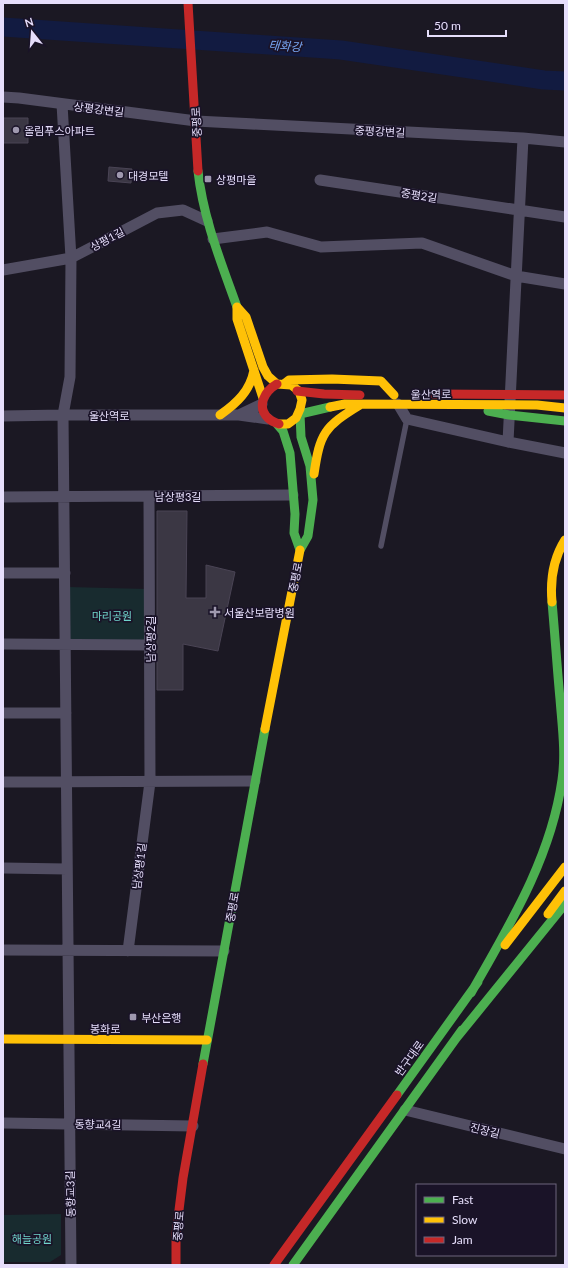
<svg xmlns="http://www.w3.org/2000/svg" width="568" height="1268" font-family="Lato,'Noto Sans KR',sans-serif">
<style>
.green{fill:#182b2f}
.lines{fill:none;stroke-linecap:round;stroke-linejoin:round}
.river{stroke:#121b41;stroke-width:19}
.building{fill:#3b3744;stroke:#4a4455}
.lane{stroke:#524e63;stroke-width:5.5}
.street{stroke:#524e63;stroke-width:11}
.fast{stroke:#4caf50;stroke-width:9}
.slow{stroke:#ffc107;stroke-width:9}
.jam{stroke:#c62828;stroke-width:9}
.poi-dot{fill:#9f99af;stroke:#1a1328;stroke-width:1.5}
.labels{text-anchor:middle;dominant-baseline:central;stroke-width:3.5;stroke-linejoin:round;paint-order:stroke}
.street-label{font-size:11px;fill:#e6defb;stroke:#1a1328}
.poi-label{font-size:11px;fill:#e6defb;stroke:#1a1328;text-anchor:start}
.park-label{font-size:11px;fill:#70d5cc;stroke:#1a1328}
.water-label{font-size:12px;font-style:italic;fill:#77a5f1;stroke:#1a1328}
</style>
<rect width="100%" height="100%" fill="#1b1823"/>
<path class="green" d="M 68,587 L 147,589 L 147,641 L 69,641 Z
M 61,1214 L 61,1255 L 50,1262 L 3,1262 L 3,1215 Z"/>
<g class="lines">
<path class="river" d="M 3,27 L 341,50 L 544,80 L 565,81"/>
</g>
<path class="building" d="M 3,118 L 28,118 L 28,143 L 3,143 Z
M 109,167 L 132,169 L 131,183 L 108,181 Z
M 157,511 L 187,511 L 186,598 L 206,598 L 206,565 L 235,572 L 218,651 L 183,644 L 183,690 L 157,690 Z"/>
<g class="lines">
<path class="lane" d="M 381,546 L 407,419"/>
<path class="street" d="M 3,97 L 19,98 L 196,121 L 523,138 L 565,142
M 62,104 L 71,258 L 70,377 L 63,415 L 71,1265
M 320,180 L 565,217
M 213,239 L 267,232 L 321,247 L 422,243 L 516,276 L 565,284
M 3,270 L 71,258 L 157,213 L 183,210 L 207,221
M 262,404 L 239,415 L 268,419
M 398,404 L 407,419 L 508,442 L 565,453
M 3,416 L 63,415 L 239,415
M 508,442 L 523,138
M 3,497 L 293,495
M 3,573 L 65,573
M 3,644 L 150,645
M 3,713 L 66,713
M 3,782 L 255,781
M 3,868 L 67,869
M 3,950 L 224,951
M 128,951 L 150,782 L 149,497
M 405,1110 L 565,1149
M 3,1123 L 193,1126"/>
<path class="fast" d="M 198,171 C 203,218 221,262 237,307
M 488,411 L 509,415 L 565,421
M 277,424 L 283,431 L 290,453 L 295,514 L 294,533 L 300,550 L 308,536 L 313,500 L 310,466 L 301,437 L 300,414 L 330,407
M 471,993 C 509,926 551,858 562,780 C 566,753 562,726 560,699 C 557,667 555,635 552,602
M 454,1041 L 565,904
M 203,1064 L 265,729
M 397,1095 L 478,982
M 293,1265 L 462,1030"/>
<path class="slow" d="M 284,384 L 289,380 L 332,379 L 381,381 L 394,395
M 263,398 L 237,319 L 237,307 L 246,317 L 263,367 L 268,376 L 277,384 L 291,385 L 299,391 L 302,400 L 300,409 L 296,418 L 288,424 L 279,424
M 330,407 L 345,404 L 537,405 L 565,408
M 220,415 C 237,403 250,391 254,370
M 314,474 C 320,433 324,427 360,405
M 552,602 C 550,580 553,559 565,540
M 265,729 L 300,550
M 548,914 L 565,891
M 505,945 L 565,867
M 3,1039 L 207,1040"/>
<path class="jam" d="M 188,3 L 198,171
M 277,384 C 265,391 256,406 268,418 C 271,421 276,423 279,424
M 297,391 L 324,394 L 360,395
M 434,394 L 565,395
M 176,1265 L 176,1234 L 183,1178 L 203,1064
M 274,1265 L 397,1095"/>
</g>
<g class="poi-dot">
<circle cx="16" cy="130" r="4"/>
<circle cx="120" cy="175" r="4"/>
<rect x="204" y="175" width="8" height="8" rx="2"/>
<path d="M213 606h4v4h4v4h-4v4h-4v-4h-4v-4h4z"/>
<rect x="129" y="1013" width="8" height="8" rx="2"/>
</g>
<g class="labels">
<g class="street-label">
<text transform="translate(99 109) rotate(7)">상평강변길</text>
<text transform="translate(196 122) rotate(-93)">중평로</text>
<text transform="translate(380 131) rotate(3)">중평강변길</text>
<text transform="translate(419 195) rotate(9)">중평2길</text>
<text transform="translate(107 239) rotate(-28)">상평1길</text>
<text transform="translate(431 394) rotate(-1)">울산역로</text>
<text x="109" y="415">울산역로</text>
<text x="178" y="496">남상평3길</text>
<text transform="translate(295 577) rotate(-79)">중평로</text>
<text transform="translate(150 639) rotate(-90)">남상평2길</text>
<text transform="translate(139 866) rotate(-83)">남상평1길</text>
<text transform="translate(232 907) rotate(-80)">중평로</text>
<text x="105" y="1028">봉화로</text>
<text transform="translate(409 1058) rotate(-54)">반구대로</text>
<text transform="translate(98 1124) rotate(1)">동향교4길</text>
<text transform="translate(485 1130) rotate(14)">진장길</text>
<text transform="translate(70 1194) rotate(-91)">동향교3길</text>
<text transform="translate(178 1226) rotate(-85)">중평로</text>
</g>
<g class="poi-label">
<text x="24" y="130">올림푸스아파트</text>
<text x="128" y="175">대경모텔</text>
<text x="216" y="179">상평마을</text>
<text x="224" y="612">서울산보람병원</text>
<text x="141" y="1017">부산은행</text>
</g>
<g class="park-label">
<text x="112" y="615">마리공원</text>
<text x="32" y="1238">해늘공원</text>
</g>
<g class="water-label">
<text transform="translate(285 46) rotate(4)">태화강</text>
</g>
</g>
<rect width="568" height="1268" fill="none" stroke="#e6defb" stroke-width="8"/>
<rect x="416" y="1184" width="140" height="72" fill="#1a1328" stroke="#6c647c"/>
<rect x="424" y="1197" width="20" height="6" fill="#4caf50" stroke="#6c647c"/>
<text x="452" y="1204" font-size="12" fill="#e6defb">Fast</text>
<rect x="424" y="1217" width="20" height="6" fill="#ffc107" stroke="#6c647c"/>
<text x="452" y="1224" font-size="12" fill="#e6defb">Slow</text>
<rect x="424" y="1237" width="20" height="6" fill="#c62828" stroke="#6c647c"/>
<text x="452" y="1244" font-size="12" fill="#e6defb">Jam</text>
<g transform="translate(32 32) rotate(343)" stroke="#1a1328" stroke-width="3" paint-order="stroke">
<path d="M0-3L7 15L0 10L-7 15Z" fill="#e6defb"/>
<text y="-6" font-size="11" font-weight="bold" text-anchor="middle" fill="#e6defb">N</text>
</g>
<path d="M428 30v6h78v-6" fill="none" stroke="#e6defb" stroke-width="2"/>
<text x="434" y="30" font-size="12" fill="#e6defb" stroke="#1a1328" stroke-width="3" paint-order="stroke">50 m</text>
</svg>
